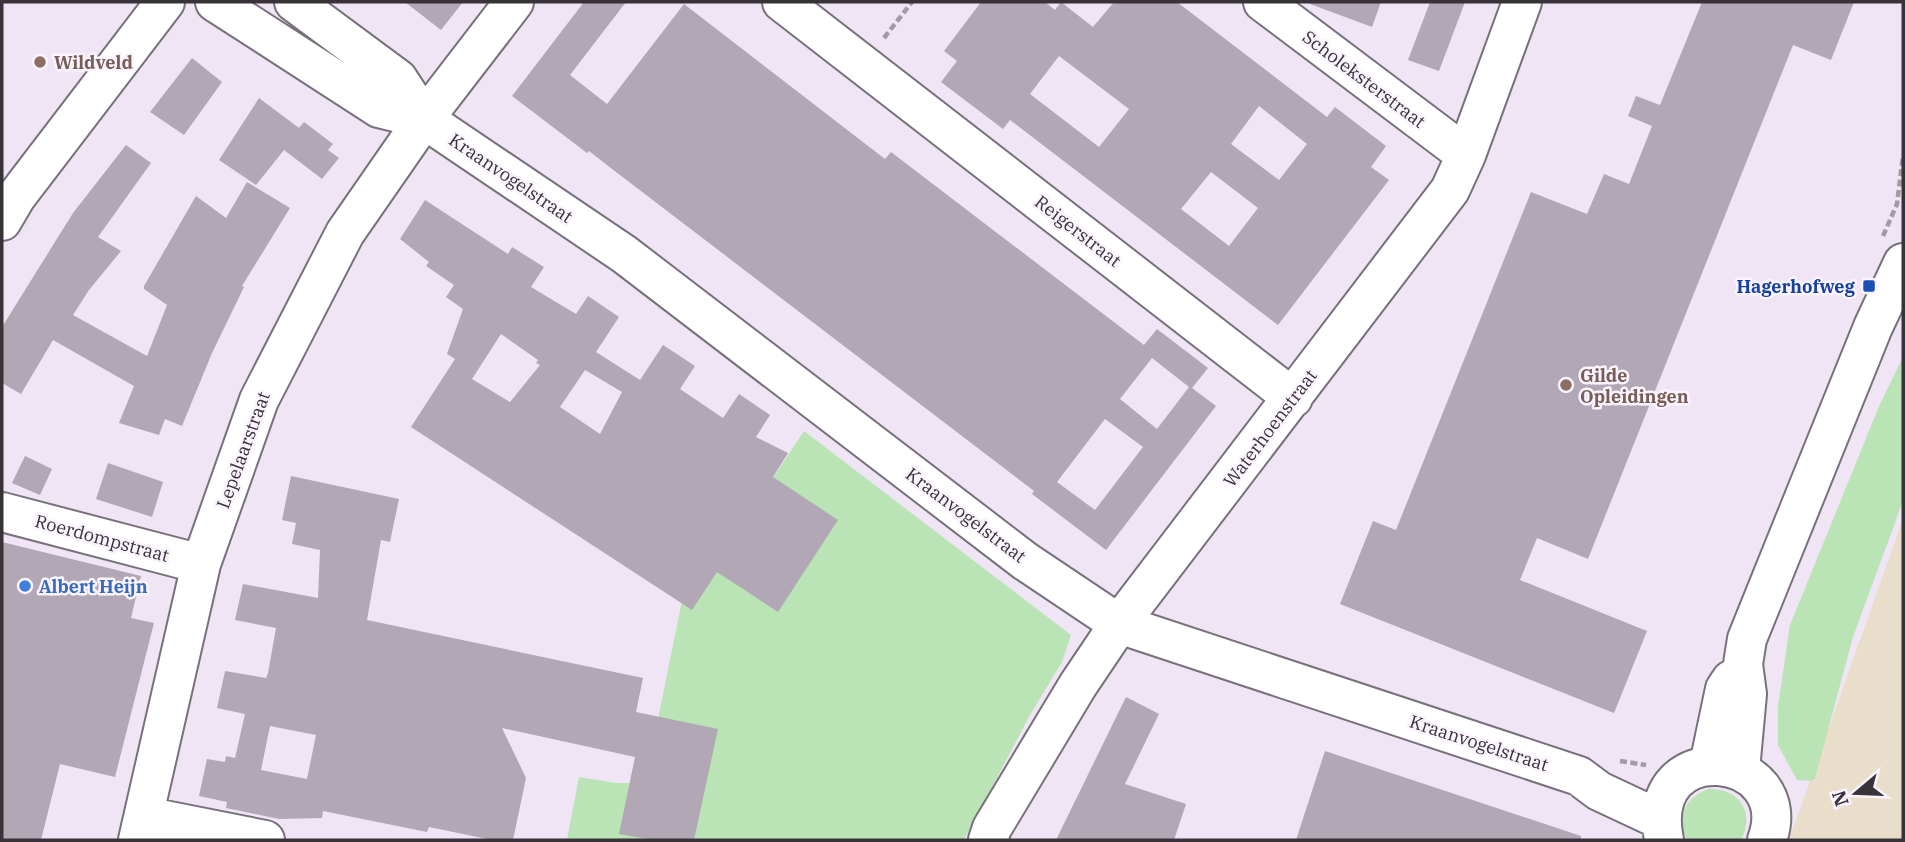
<svg xmlns="http://www.w3.org/2000/svg" width="1905" height="842" font-family="'IBM Plex Serif',serif">
<style>
.industrial{fill:#e9dec9}
.green{fill:#bae4b5}
.building{fill:#b1a7b5;fill-rule:evenodd}
.lines{fill:none;stroke-linecap:round;stroke-linejoin:round}
.minor-casing{stroke:#79707d;stroke-width:42}
.path{stroke:#a29aa5;stroke-width:4.5;stroke-dasharray:7 3.5;stroke-linecap:butt}
.minor{stroke:#fff;stroke-width:38}
.education-dot{fill:#8d6e63;stroke:#fbf3ff;stroke-width:2.5}
.transit-dot{fill:#1a4fb4;stroke:#fbf3ff;stroke-width:2.5}
.shop-dot{fill:#3f7fe0;stroke:#fbf3ff;stroke-width:2.5}
.labels{text-anchor:middle;dominant-baseline:central;stroke-width:5;stroke-linejoin:round;paint-order:stroke}
.education-label{font-size:18px;font-weight:bold;fill:#785e54;stroke:#fbf3ff;text-anchor:start}
.street-label{font-size:18px;fill:#373339;stroke:#fbf3ff}
.transit-label{font-size:18px;font-weight:bold;fill:#164399;stroke:#fbf3ff;text-anchor:end}
.shop-label{font-size:18px;font-weight:bold;fill:#366cbe;stroke:#fbf3ff;text-anchor:start}
</style>
<rect width="100%" height="100%" fill="#efe5f4"/>
<path class="industrial" d="M 1903,519 L 1903,840 L 1789,840 Z"/>
<path class="green" d="M 1903,357 L 1903,501 L 1853,637 L 1815,778 L 1811,781 L 1797,780 L 1778,745 L 1778,706 L 1790,625 L 1880,404 Z
M 804,431 L 1071,635 L 1062,662 L 1030,715 L 964,840 L 567,840 L 579,777 L 616,783 L 645,783 L 697,527 L 725,550 Z
M 1708,789 C 1738,788 1756,811 1741,840 L 1687,840 C 1675,818 1685,798 1708,789 Z"/>
<path class="building" d="M 405,2 L 463,2 L 441,30 Z
M 584,2 L 626,2 L 570,75 L 607,104 L 684,4 L 885,159 L 891,152 L 1144,345 L 1157,329 L 1208,368 L 1192,388 L 1216,406 L 1106,550 L 1032,494 L 1034,491 L 616,172 L 589,151 L 587,153 L 512,96 ZM 1152,358 L 1189,387 L 1157,429 L 1120,399 ZM 1105,419 L 1143,447 L 1095,510 L 1057,482 Z
M 981,2 L 1045,2 L 1055,10 L 1061,2 L 1093,27 L 1114,2 L 1177,2 L 1327,117 L 1335,107 L 1386,146 L 1371,167 L 1389,180 L 1278,325 L 1010,120 L 1003,129 L 941,82 L 957,61 L 944,51 ZM 1059,56 L 1129,109 L 1099,147 L 1030,94 ZM 1259,106 L 1307,144 L 1279,180 L 1231,144 ZM 1211,172 L 1258,208 L 1229,246 L 1181,209 Z
M 1310,2 L 1381,2 L 1372,27 L 1310,4 Z
M 1430,2 L 1465,2 L 1439,71 L 1408,60 Z
M 1702,2 L 1854,2 L 1831,60 L 1793,45 L 1588,559 L 1537,538 L 1520,580 L 1647,631 L 1614,713 L 1340,604 L 1373,521 L 1396,530 L 1531,192 L 1587,214 L 1604,174 L 1629,184 L 1652,126 L 1628,116 L 1636,96 L 1660,105 Z
M 192,58 L 222,82 L 184,135 L 150,112 Z
M 259,98 L 299,128 L 304,122 L 333,144 L 328,150 L 339,158 L 322,179 L 284,150 L 256,185 L 219,160 Z
M 126,145 L 151,163 L 98,237 L 121,251 L 89,290 L 73,315 L 147,356 L 167,305 L 144,289 L 144,286 L 196,196 L 226,218 L 247,182 L 290,208 L 242,286 L 244,287 L 212,353 L 182,426 L 165,419 L 159,435 L 119,423 L 134,386 L 53,340 L 21,394 L 2,383 L 2,327 L 73,213 Z
M 425,200 L 508,254 L 512,247 L 544,267 L 531,287 L 576,314 L 588,296 L 619,317 L 596,352 L 640,380 L 663,345 L 695,366 L 680,389 L 723,418 L 739,394 L 770,415 L 756,437 L 788,453 L 773,477 L 838,520 L 778,612 L 717,572 L 692,610 L 411,427 L 455,359 L 447,354 L 463,309 L 446,297 L 454,285 L 426,266 L 429,262 L 400,239 ZM 501,334 L 538,360 L 536,363 L 540,365 L 510,402 L 472,379 ZM 585,370 L 622,392 L 600,434 L 560,407 Z
M 25,456 L 52,469 L 40,495 L 12,483 Z
M 108,463 L 163,482 L 152,517 L 96,499 Z
M 291,476 L 399,499 L 390,542 L 381,540 L 367,620 L 643,678 L 636,712 L 718,729 L 694,840 L 653,840 L 619,834 L 635,757 L 502,728 L 526,778 L 513,840 L 492,840 L 429,827 L 427,832 L 323,811 L 322,818 L 279,819 L 226,808 L 227,802 L 199,796 L 207,759 L 225,762 L 226,756 L 235,758 L 245,714 L 217,708 L 225,671 L 266,678 L 268,673 L 276,628 L 235,620 L 243,584 L 318,598 L 320,550 L 292,544 L 296,523 L 282,520 ZM 270,726 L 316,735 L 307,779 L 261,770 Z
M 2,542 L 141,576 L 131,618 L 154,623 L 115,777 L 60,764 L 41,840 L 2,840 Z
M 1126,697 L 1159,714 L 1125,784 L 1186,804 L 1174,840 L 1056,840 Z
M 1325,751 L 1581,836 L 1581,840 L 1296,840 Z"/>
<g class="lines">
<g class="minor-casing">
<path id="minor" d="M 215,2 L 379,108 L 424,119 L 624,254 L 1025,561 L 1119,624 L 1579,776 L 1599,791 L 1661,820
M 294,2 L 398,79 L 424,119
M 782,2 L 1293,398
M 1263,2 L 1466,155
M 2,221 L 16,197 L 165,2
M 2,512 L 201,564
M 1709,765 L 1725,689 L 1731,680
M 1740,770 L 1747,694 L 1743,664 L 1747,639 L 1873,327 L 1903,263
M 144,816 L 265,840
M 138,840 L 201,564 L 259,400 L 345,233 L 424,119 L 514,2
M 988,840 L 992,828 L 1078,685 L 1119,624 L 1450,190 L 1466,155 L 1522,2
M 1664,840 C 1642,731 1799,752 1767,840"/>
</g>
<path class="path" d="M 884,38 L 912,2
M 1883,236 L 1897,204 L 1903,156
M 1620,761 L 1646,765"/>
<use href="#minor" class="minor"/>
</g>
<g class="education-dot">
<circle cx="40" cy="62" r="7"/>
<circle cx="1566" cy="385" r="7"/>
</g>
<rect class="transit-dot" x="1862" y="279" width="14" height="14" rx="3.5"/>
<circle class="shop-dot" cx="25" cy="586" r="7"/>
<g class="labels">
<g class="education-label">
<text x="54" y="62">Wildveld</text>
<text x="1580" y="375">Gilde<tspan x="1580" dy="21">Opleidingen</tspan></text>
</g>
<g class="street-label">
<text transform="translate(1364 79) rotate(37)">Scholeksterstraat</text>
<text transform="translate(511 178) rotate(34)">Kraanvogelstraat</text>
<text transform="translate(1078 231) rotate(38)">Reigerstraat</text>
<text transform="translate(1270 428) rotate(-53)">Waterhoenstraat</text>
<text transform="translate(243 450) rotate(-70)">Lepelaarstraat</text>
<text transform="translate(966 515) rotate(37)">Kraanvogelstraat</text>
<text transform="translate(102 538) rotate(15)">Roerdompstraat</text>
<text transform="translate(1479 743) rotate(18)">Kraanvogelstraat</text>
</g>
<g class="transit-label">
<text x="1855" y="286">Hagerhofweg</text>
</g>
<g class="shop-label">
<text x="39" y="586">Albert Heijn</text>
</g>
</g>
<rect width="1905" height="842" fill="none" stroke="#373339" stroke-width="7"/>
<g transform="translate(1856 793) rotate(251)" stroke="#fbf3ff" stroke-width="5" paint-order="stroke">
<path d="M0-5L12 26L0 18L-12 26Z" fill="#373339"/>
<text y="-10" font-size="19" font-weight="bold" text-anchor="middle" fill="#373339">N</text>
</g>
</svg>
